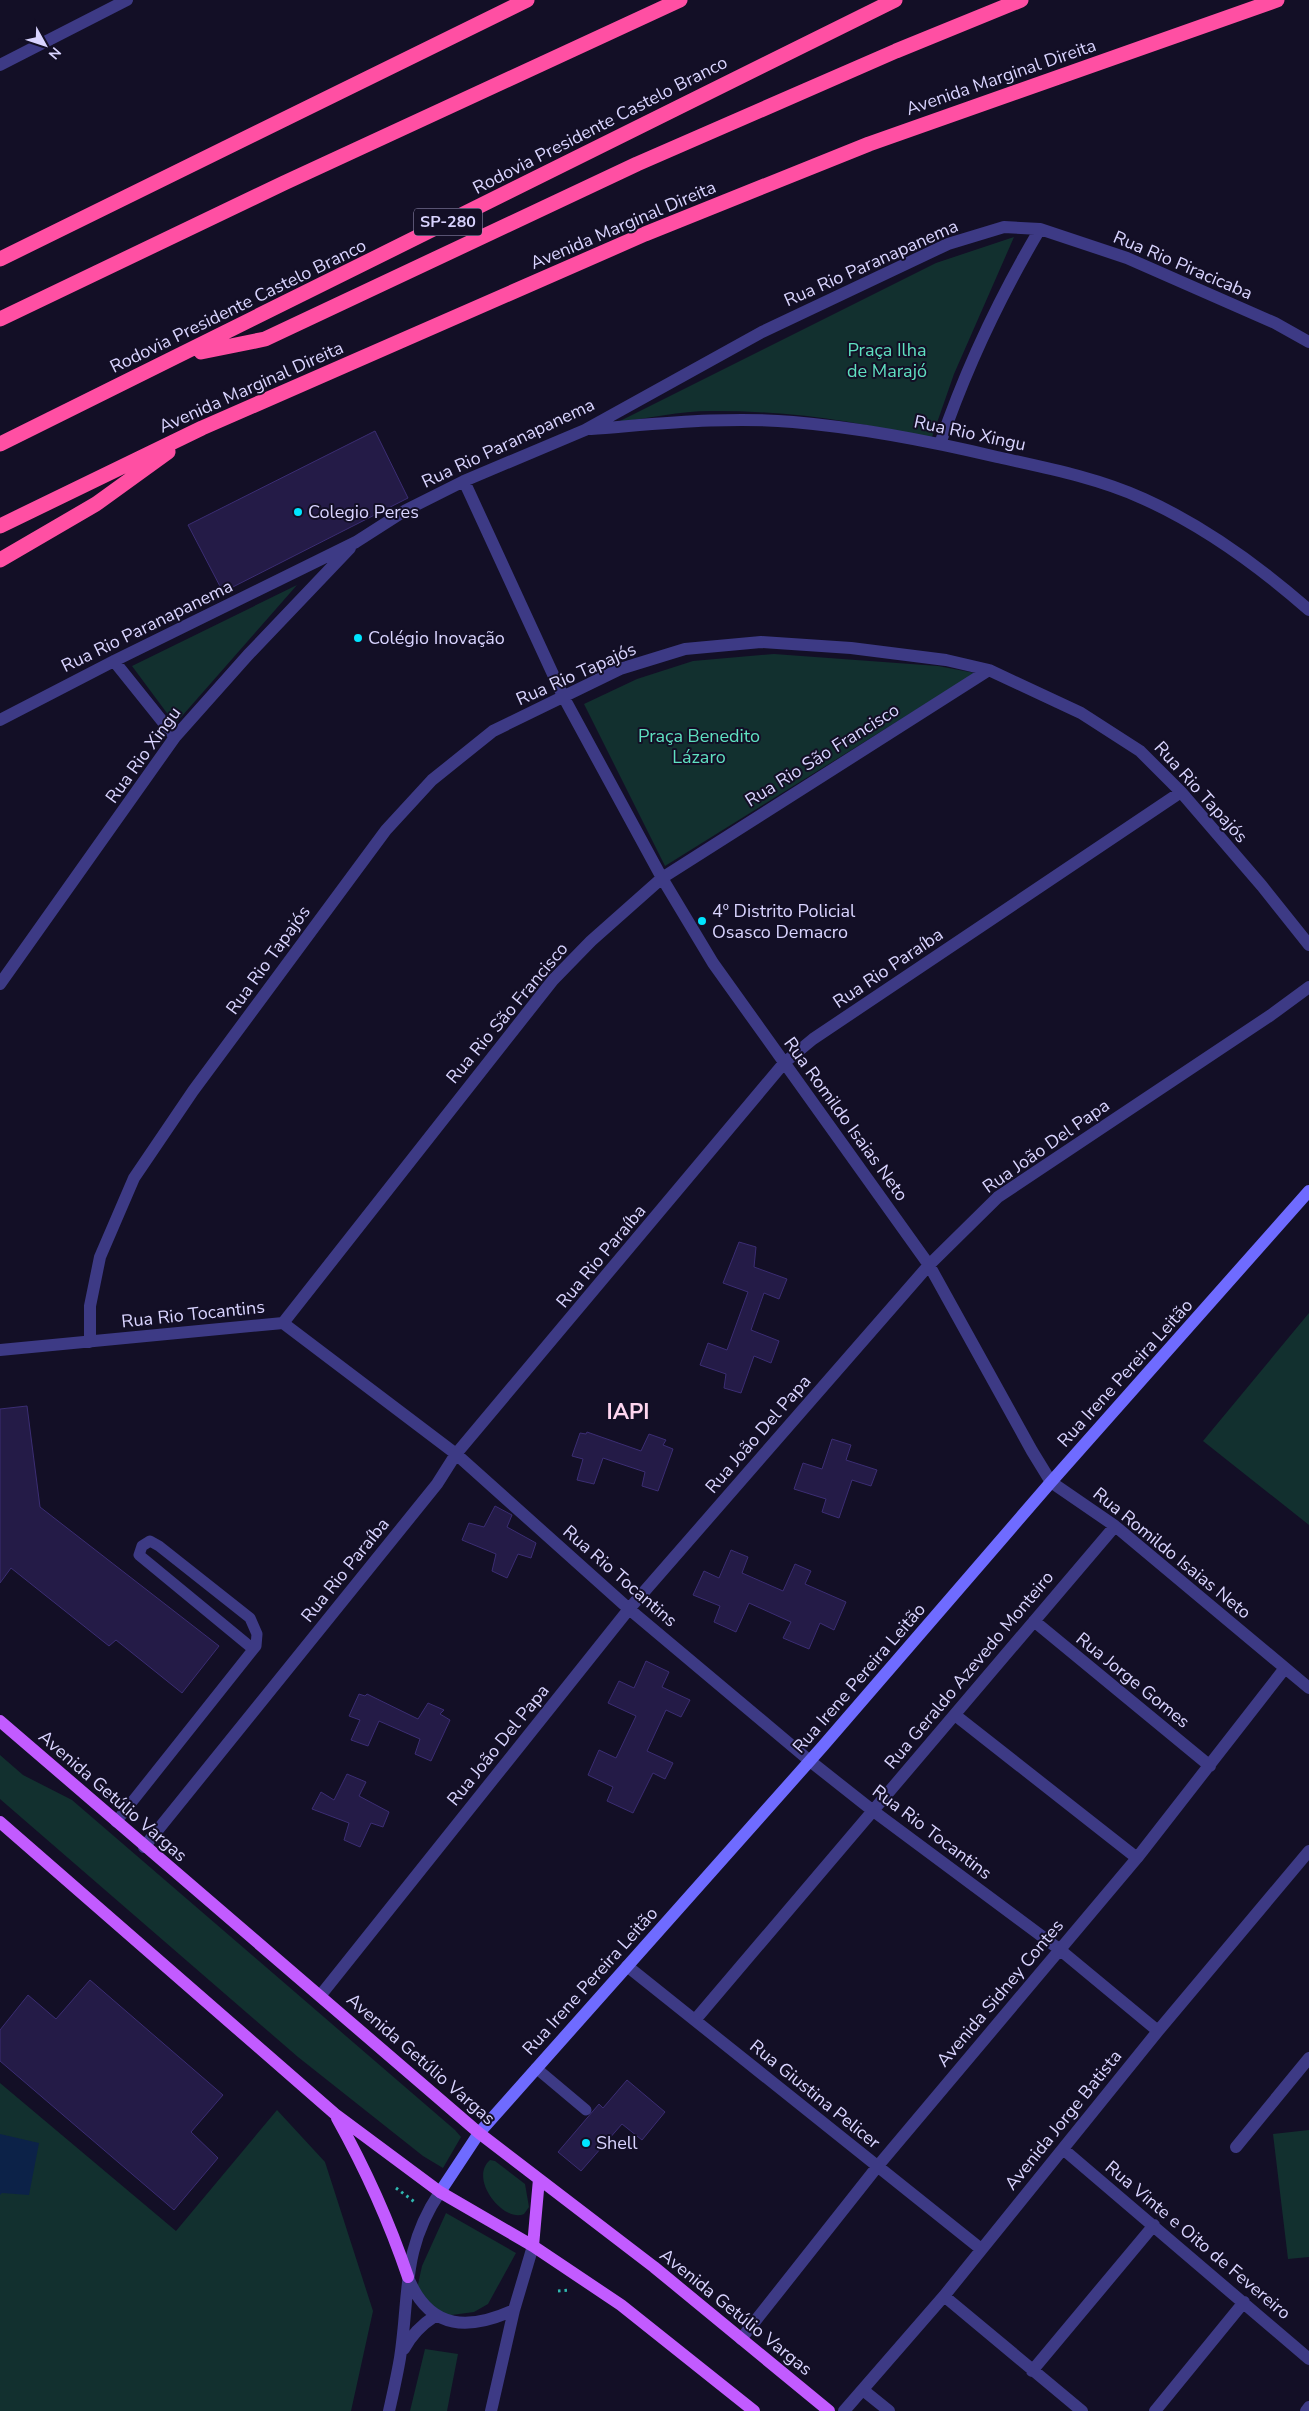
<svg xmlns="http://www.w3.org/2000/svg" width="1309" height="2411" font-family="'Nunito Sans',sans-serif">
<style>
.green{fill:#12302f}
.water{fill:#0c2248}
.building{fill:#241b47;stroke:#3b2d73}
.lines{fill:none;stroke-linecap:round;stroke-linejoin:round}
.path{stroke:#2fb8b0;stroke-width:3;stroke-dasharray:2.5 4;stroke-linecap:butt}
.lane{stroke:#3d3a85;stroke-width:11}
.street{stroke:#3d3a85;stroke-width:12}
.secondary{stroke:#6f6bff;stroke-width:12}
.primary{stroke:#c25bff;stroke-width:12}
.highway{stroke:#ff4fa3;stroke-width:15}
.poi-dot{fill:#00e5ff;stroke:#130f26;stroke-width:2}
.labels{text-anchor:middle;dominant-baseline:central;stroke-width:4;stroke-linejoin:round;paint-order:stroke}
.shield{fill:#130f26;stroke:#9e99be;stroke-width:1}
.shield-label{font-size:16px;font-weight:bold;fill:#d9d4ff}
.street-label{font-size:18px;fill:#d9d4ff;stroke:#130f26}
.park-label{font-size:18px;fill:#5fe0c0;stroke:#130f26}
.poi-label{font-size:18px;fill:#d9d4ff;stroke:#130f26;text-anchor:start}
.district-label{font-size:22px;font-weight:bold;fill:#ffd6f0;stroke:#130f26}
</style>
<rect width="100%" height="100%" fill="#130f26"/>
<!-- green -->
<path class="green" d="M1014 237 954 374 931 440C862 421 788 411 716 411 684 410 650 418 618 422L936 263Z
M297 585 175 724 132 666Z
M774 654 938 666 975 673 665 866 584 704 637 679 693 661Z
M1309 1313V1525L1203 1441Z
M0 1755 23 1775 72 1800 455 2130 461 2137 443 2168 423 2156 298 2057 0 1799Z
M0 2083 176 2231 277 2110 325 2162 373 2311 351 2411H0Z
M1309 2130V2257L1288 2259 1273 2134Z
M490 2160 495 2161 525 2184 529 2207 524 2214C504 2223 468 2179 490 2160Z
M446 2213 516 2253 488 2304 474 2312 444 2316 431 2309 417 2289 422 2266Z
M425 2349 458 2354 447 2411H410Z"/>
<!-- water -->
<path class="water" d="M0 2134 39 2143 29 2195 2 2193 0 2195Z"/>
<!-- building -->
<path class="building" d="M375 431 408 498 223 592 188 525Z
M739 1242 756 1247 754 1267 787 1279 779 1299 764 1293 751 1330 779 1341 771 1363 754 1356 741 1393 724 1388 726 1374 700 1365 708 1343 727 1350 748 1292 723 1283Z
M27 1406 40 1507 219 1646 182 1693 116 1640 109 1646 11 1568 0 1583V1409Z
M587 1432 641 1451 649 1434 666 1440 663 1445 673 1449 658 1491 642 1486 645 1472 603 1458 594 1484 577 1480 583 1459 572 1456 580 1433 586 1434Z
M832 1439 851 1445 846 1460 877 1470 871 1486 852 1480 839 1518 822 1512 826 1499 794 1489 803 1463 822 1469Z
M495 1506 512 1515 507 1527 536 1543 531 1558 518 1554 507 1578 492 1571 496 1554 462 1540 469 1523 484 1527Z
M731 1550 748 1557 742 1573 783 1591 795 1564 811 1571 805 1584 846 1602 834 1630 820 1623 809 1649 783 1638 791 1622 749 1603 736 1632 714 1622 720 1606 693 1595 704 1571 719 1578Z
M646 1661 669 1672 662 1687 690 1700 681 1717 666 1710 647 1751 673 1763 665 1779 653 1773 633 1813 607 1801 613 1787 588 1775 599 1750 616 1758 636 1716 608 1703 619 1681 634 1688Z
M359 1694 365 1696 367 1694 418 1719 428 1703 444 1710 440 1714 450 1720 431 1761 415 1754 420 1739 379 1721 368 1746 351 1740 360 1720 349 1716Z
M347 1774 366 1782 359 1796 389 1812 383 1827 371 1823 360 1847 344 1840 349 1823 312 1809 321 1792 334 1800Z
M90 1980 223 2095 191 2132 218 2158 174 2210 0 2061V2030L28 1995 56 2019Z
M627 2080 665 2112 642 2140 622 2124 581 2171 558 2152 599 2104 603 2108Z"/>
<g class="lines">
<!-- path -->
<path class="path" d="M396 2188 416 2203
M558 2291 570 2290"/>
<!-- lane -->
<path class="lane" d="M116 1822 256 1646 257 1634 250 1618 159 1546 150 1541 142 1546 139 1555 253 1649
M536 2068 586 2110"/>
<!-- street -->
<path class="street" d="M0 65 127 0
M591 429C658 424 726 416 793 422 862 428 930 441 997 457 1047 468 1098 478 1144 499 1204 526 1260 567 1309 610
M940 444C966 368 999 298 1040 229
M464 481 563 696 662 878 713 963 929 1265 1032 1451 1051 1482 1115 1526 1309 1688
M114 661 175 737
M0 720 114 661 356 542 406 510 464 481 585 430 762 332 948 244 1004 227 1040 229 1127 258 1275 323 1309 342
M0 984 175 737 248 655 350 548
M283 1323 553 980 591 941 662 878 989 670
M90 1342V1306L100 1257 134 1178 193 1091 386 830 432 780 493 731 620 669 685 649 761 642 851 648 946 660 989 670 1081 713 1140 751 1181 792 1262 886 1309 945
M0 1350 283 1323 456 1454 629 1609 810 1761 872 1810 1059 1949 1158 2031
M1034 1621 1210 1766
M955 1715 1137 1858
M144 1847 437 1484 456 1454 784 1063 813 1039 1181 792
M627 1966 981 2249
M320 1996 629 1609 929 1265 998 1197 1271 1015 1309 987
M695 2020 1115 1526
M1236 2147 1309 2058
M1063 2149 1309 2359
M409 2280C431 2331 470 2330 514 2310
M944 2296 1082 2411
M741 2339 877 2167 1137 1858 1285 1668
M404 2349C412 2334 421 2325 435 2316
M1032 2371 1154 2225
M863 2390 889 2411
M389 2411C393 2393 397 2376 400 2358 410 2294 401 2250 440 2192
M491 2411 514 2310 533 2246
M844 2411 944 2296 1158 2031 1309 1851
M1155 2411 1244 2302
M1306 2411 1309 2407"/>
<!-- secondary -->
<path class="secondary" d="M440 2192 479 2133 823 1746 1051 1482 1309 1191"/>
<!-- primary -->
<path class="primary" d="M0 1721 479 2133 654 2267 829 2411
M0 1822 335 2114 440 2192 533 2246 621 2305 754 2411
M337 2118C366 2170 389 2221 408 2277
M533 2246 539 2179"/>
<!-- highway -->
<path class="highway" d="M0 259 527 0
M0 319 284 183 680 0
M201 352 265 339 637 164 896 51 1021 0
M0 444 895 0
M0 526 202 428 645 234 869 144 1277 0
M0 560 96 504 168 452"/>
</g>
<!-- markers -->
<g class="poi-dot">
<circle cx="298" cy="512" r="5"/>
<circle cx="358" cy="638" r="5"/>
<circle cx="702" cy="921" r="5"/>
<circle cx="586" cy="2143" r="5"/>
</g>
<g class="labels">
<!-- shield labels -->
<rect class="shield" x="414" y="208.5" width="68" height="27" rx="4"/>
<g class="shield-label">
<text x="448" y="222">SP-280</text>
</g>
<!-- street labels -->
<g class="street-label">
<text transform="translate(1001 77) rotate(-19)">Avenida Marginal Direita</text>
<text transform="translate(600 125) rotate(-27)">Rodovia Presidente Castelo Branco</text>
<text transform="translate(623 225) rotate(-23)">Avenida Marginal Direita</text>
<text transform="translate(871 263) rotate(-24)">Rua Rio Paranapanema</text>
<text transform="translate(1183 265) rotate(23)">Rua Rio Piracicaba</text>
<text transform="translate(238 306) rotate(-26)">Rodovia Presidente Castelo Branco</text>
<text transform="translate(251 387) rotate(-24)">Avenida Marginal Direita</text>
<text transform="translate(970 433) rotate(12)">Rua Rio Xingu</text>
<text transform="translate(508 443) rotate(-25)">Rua Rio Paranapanema</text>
<text transform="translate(147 626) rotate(-26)">Rua Rio Paranapanema</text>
<text transform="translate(576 674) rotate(-24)">Rua Rio Tapajós</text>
<text transform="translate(143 755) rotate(-54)">Rua Rio Xingu</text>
<text transform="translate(822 755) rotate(-32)">Rua Rio São Francisco</text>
<text transform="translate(1201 792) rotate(48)">Rua Rio Tapajós</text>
<text transform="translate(268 960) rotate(-54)">Rua Rio Tapajós</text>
<text transform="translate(888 968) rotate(-34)">Rua Rio Paraíba</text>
<text transform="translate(507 1013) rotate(-50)">Rua Rio São Francisco</text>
<text transform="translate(846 1119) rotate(54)">Rua Romildo Isaias Neto</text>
<text transform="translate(1046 1146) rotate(-35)">Rua João Del Papa</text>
<text transform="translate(601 1256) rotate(-50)">Rua Rio Paraíba</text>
<text transform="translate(193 1314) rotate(-6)">Rua Rio Tocantins</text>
<text transform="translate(1125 1373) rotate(-48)">Rua Irene Pereira Leitão</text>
<text transform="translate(758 1434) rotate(-49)">Rua João Del Papa</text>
<text transform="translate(1172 1553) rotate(39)">Rua Romildo Isaias Neto</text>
<text transform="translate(345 1570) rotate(-51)">Rua Rio Paraíba</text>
<text transform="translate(620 1576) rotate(41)">Rua Rio Tocantins</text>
<text transform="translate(969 1670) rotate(-50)">Rua Geraldo Azevedo Monteiro</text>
<text transform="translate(859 1678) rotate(-49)">Rua Irene Pereira Leitão</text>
<text transform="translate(1133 1680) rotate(39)">Rua Jorge Gomes</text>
<text transform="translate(498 1745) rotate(-51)">Rua João Del Papa</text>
<text transform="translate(113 1796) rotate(41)">Avenida Getúlio Vargas</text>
<text transform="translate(932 1832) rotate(37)">Rua Rio Tocantins</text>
<text transform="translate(590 1981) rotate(-48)">Rua Irene Pereira Leitão</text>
<text transform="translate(1000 1993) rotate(-50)">Avenida Sidney Contes</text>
<text transform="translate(421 2059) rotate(41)">Avenida Getúlio Vargas</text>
<text transform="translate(815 2094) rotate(39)">Rua Giustina Pelicer</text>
<text transform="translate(1063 2120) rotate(-51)">Avenida Jorge Batista</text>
<text transform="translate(1198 2240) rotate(40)">Rua Vinte e Oito de Fevereiro</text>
<text transform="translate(736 2312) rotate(39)">Avenida Getúlio Vargas</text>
</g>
<!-- park labels -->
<g class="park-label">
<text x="887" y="350">Praça Ilha<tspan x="887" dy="21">de Marajó</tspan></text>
<text x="699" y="736">Praça Benedito<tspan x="699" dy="21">Lázaro</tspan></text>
</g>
<!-- poi labels -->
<g class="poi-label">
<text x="308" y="512">Colegio Peres</text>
<text x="368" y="638">Colégio Inovação</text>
<text x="712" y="911">4º Distrito Policial<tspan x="712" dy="21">Osasco Demacro</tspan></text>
<text x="596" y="2143">Shell</text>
</g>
<!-- district labels -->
<g class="district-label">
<text x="628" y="1412">IAPI</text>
</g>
</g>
<!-- north arrow -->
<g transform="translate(45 45) rotate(130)" stroke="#130f26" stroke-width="4" paint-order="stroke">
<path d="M0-4L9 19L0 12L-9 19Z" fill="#d9d4ff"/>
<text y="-8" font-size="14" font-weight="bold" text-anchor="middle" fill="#d9d4ff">N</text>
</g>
</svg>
